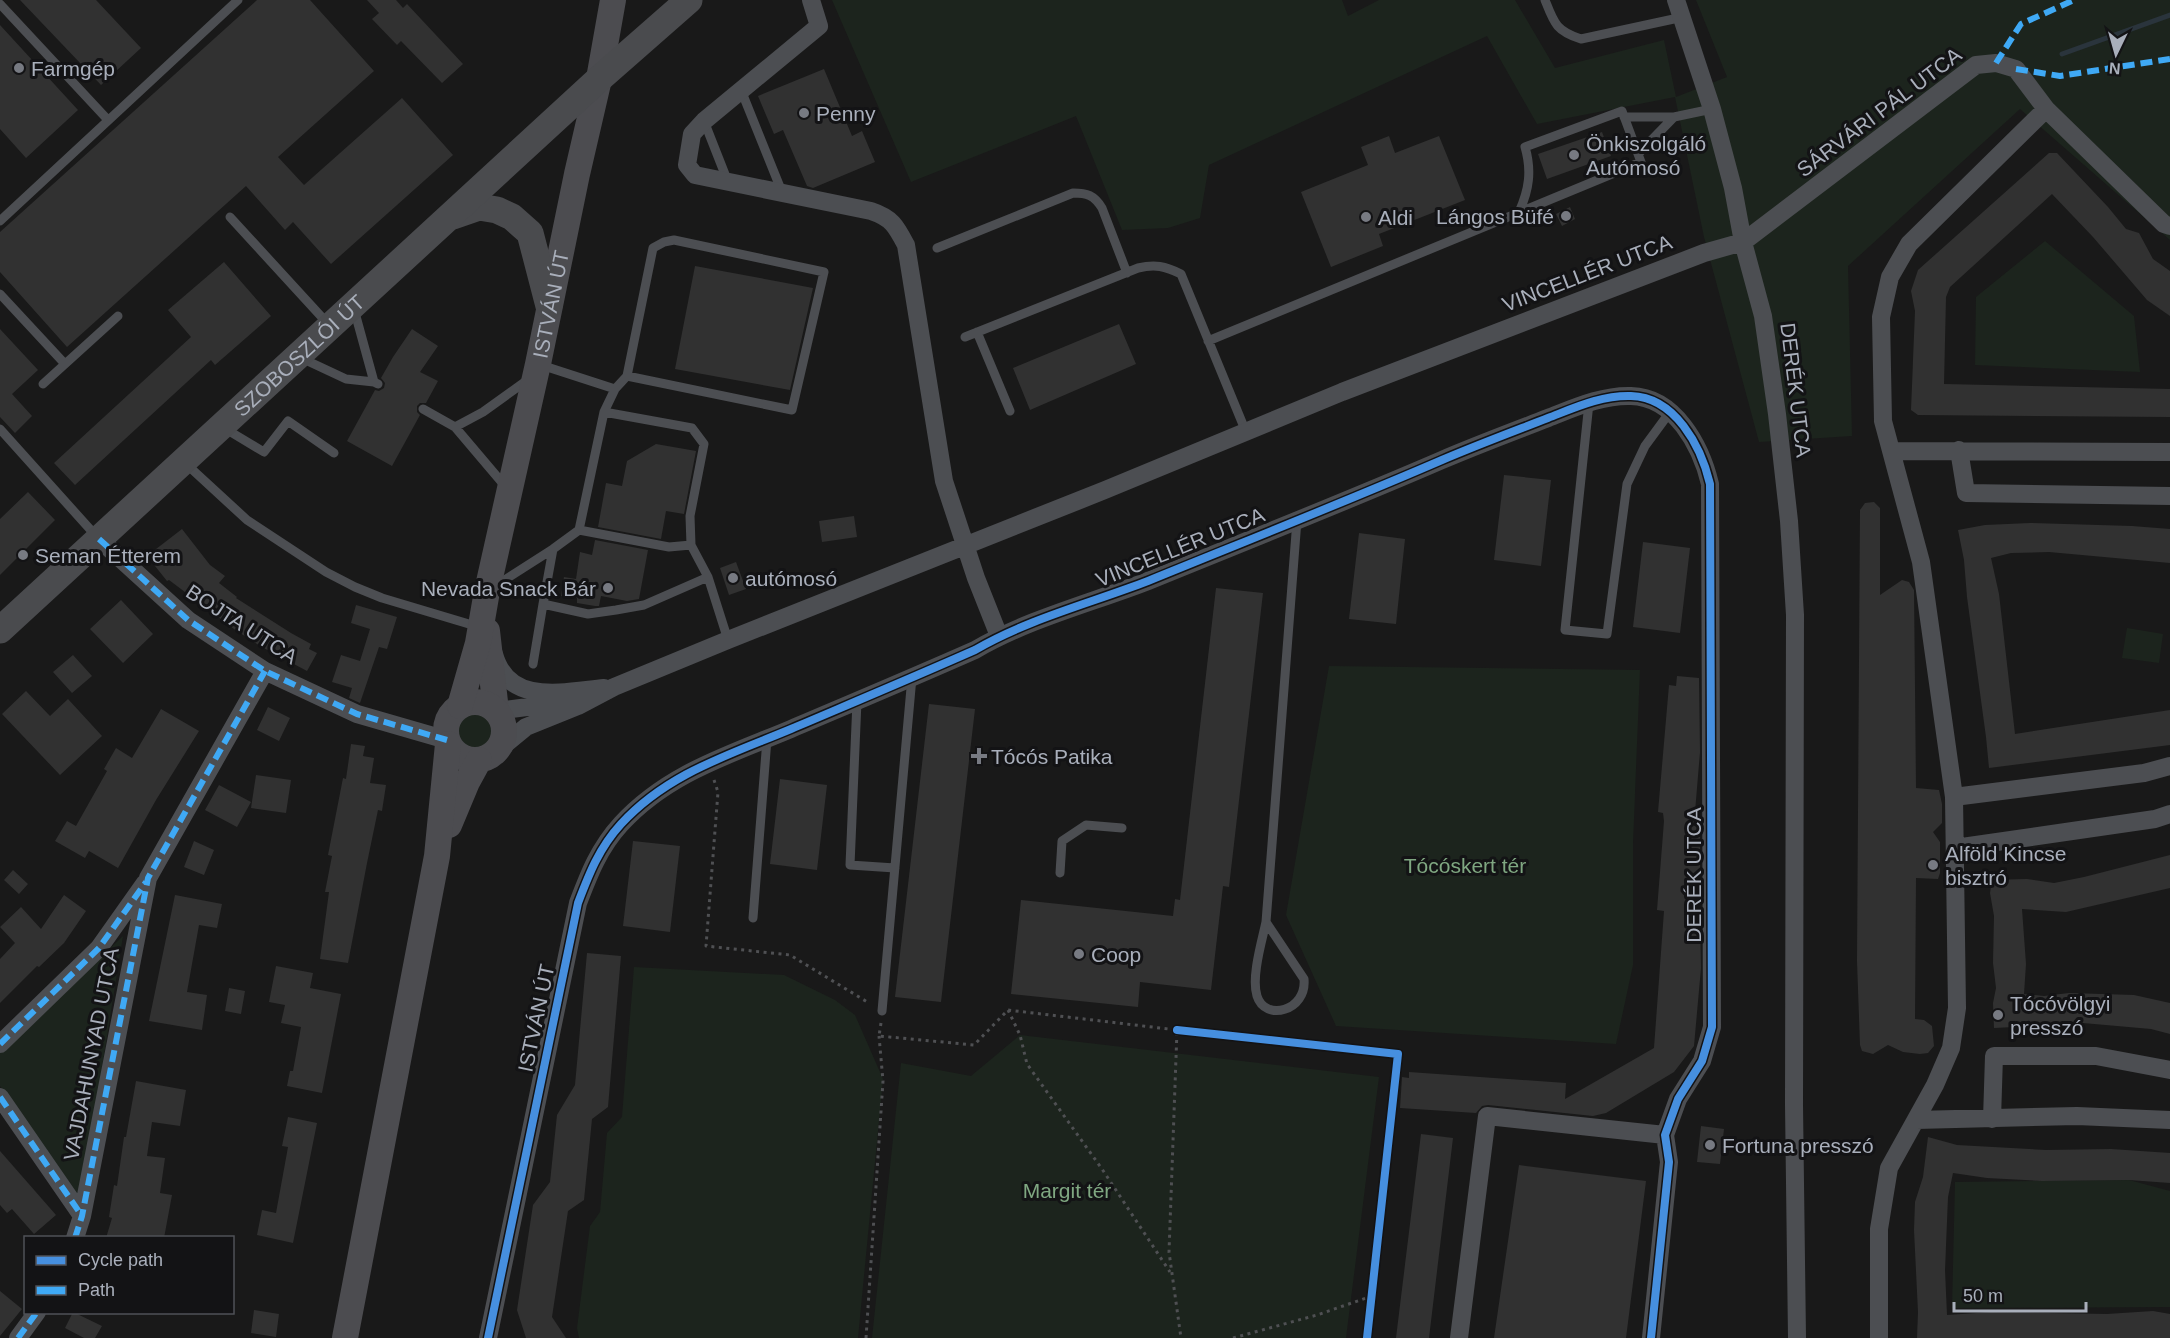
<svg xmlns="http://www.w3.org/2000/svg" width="2170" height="1338" font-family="Helvetica,sans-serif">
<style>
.green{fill:#1c241d}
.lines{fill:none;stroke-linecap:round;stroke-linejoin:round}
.stream{stroke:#2a343c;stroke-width:5}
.building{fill:#313131}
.path{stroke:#4f5053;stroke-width:3;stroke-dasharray:3 4.5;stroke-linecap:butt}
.lane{stroke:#4c4e52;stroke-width:9}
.street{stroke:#4c4e52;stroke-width:18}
.secondary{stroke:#4c4c50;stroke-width:26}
.primary{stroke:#4a4b4e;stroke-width:27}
.quiet{stroke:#3fa9f5;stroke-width:6;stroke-dasharray:12 6;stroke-linecap:butt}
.cycleway-casing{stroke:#131315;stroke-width:11}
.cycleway{stroke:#468fdf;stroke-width:8}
.poi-dot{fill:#777a82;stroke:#131315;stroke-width:2}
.labels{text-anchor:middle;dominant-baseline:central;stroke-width:6;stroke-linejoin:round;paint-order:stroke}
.poi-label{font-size:21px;fill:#a9afbb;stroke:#131315;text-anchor:start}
.street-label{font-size:21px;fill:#a9afbb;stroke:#131315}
.park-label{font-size:21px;fill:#7fa781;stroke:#131315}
</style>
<rect width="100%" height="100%" fill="#191919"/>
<!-- green -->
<path class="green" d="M832 0H1342L1348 16 1379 0H1515L1555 68 1664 40 1676 97 1727 77 1696 0H2170V240L2020 109 1848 266 1852 436 1759 442 1704 237 1675 97 1537 124 1487 36 1209 165 1200 218 1168 228 1122 230 1076 116 911 182Z
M2045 241 2134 316 2140 372 1975 365 1976 297Z
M2127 628 2163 634 2159 663 2122 658Z
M1329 666 1640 670 1633 843V965L1616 1044 1336 1026 1286 915Z
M454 730a21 21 0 1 1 42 0a21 21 0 1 1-42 0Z
M123 936 80 1206 0 1086V1052Z
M634 967 784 975 835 1000 855 1015 883 1079 858 1338H579L577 1328 590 1226 600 1212 607 1133 622 1117Z
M1020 1035 1379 1077 1346 1338H872L901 1063 971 1076Z
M2129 1180 2170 1191V1307L1952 1308 1955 1182Z"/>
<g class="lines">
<!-- stream -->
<path class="stream" d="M2062 54 2170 15"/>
</g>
<!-- building -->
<path class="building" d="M20 0H96L141 48 101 85Z
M257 0H310L374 71 278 157 304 185 402 98 453 155 331 264 293 222 285 230 246 186 67 347 0 272V232Z
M367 0H396L403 8 407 4 463 64 442 83 401 41 397 45 372 19 379 13Z
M0 25 78 110 26 158 0 129Z
M824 69 852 136 862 131 875 162 813 188 807 186 783 130 774 134 758 96Z
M1602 132 1611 156 1547 179 1538 154Z
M1389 136 1395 153 1439 136 1465 200 1379 234 1383 246 1331 267 1301 192 1368 165 1361 147Z
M2049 153H2057L2108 207 2126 229 2139 233 2153 259 2170 271V316L2147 300 2093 237 2052 194 1950 287 1946 297 1944 384 2170 389V417L1918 415 1911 410 1915 311 1911 291 1918 270Z
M1570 207 1575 219 1562 226 1556 214Z
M224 262 271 316 215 365 211 360 75 485 54 463 191 337 168 310Z
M695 266 813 288 790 390 675 369Z
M1119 324 1136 364 1030 410 1013 368Z
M0 329 38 370 12 394 32 416 15 433 0 417Z
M412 329 438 346 420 372 438 381 426 403H420L417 406V412L420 415 392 466 347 441 375 390 379 391 384 388 385 383 381 378 393 357Z
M656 444 696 451 684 514 666 511 661 539 598 527 606 483 622 486 627 461Z
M1504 475 1551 480 1541 566 1494 560Z
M28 492 55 520 0 575V519Z
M1874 502 1880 508V595L1902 580 1909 582 1914 590 1916 788 1939 790 1942 804V823L1933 832 1940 842V873L1938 879 1916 878 1915 1019 1924 1020 1932 1026 1934 1046 1928 1053 1920 1054 1903 1052 1888 1045 1873 1054 1862 1051 1860 1045 1857 961 1860 510 1865 503Z
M854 516 857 537 822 542 819 521Z
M2030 523 2132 526 2170 529V563L2049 552 2011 553 1991 558 1999 594 2015 734 2170 710V745L1989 768 1986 737 1967 597 1964 560 1958 530 1985 525Z
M182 529 210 565 225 576 219 583 237 597 236 598 291 633 311 644 309 649 317 653 307 671 260 646 234 629 169 580 167 581 147 556Z
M1359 533 1405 539 1396 624 1349 619Z
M595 540 648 550 639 599 627 601 601 596 599 606H595L577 603V598L561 596 564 577 576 579 580 552 592 555Z
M1643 542 1690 548 1680 633 1633 627Z
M736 562 746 589 729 595 720 568Z
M1216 588 1263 593 1229 887 1223 886 1211 990 1140 982 1138 1007 1011 994 1021 900 1173 916 1175 899 1180 900Z
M121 600 153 634 123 663 90 629Z
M356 605 397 617 387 649 379 647 360 703 349 698 352 688 332 682 341 655 360 661 370 629 351 623Z
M73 655 92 676 72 693 53 672Z
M1677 676 1699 678 1700 752 1694 824 1700 825V869L1696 920H1700L1701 968 1694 1046 1674 1072 1606 1113 1593 1116 1488 1105 1482 1106 1476 1113 1400 1108 1402 1077 1409 1078V1072L1566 1083 1565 1099 1654 1048 1664 911 1657 910 1664 821 1663 813 1658 812 1669 685 1676 686Z
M26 691 50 716 68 699 102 736 60 775 2 714Z
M929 704 975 709 941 1002 895 997Z
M268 707 290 718 279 741 257 730Z
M161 709 199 731 156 800 118 868 89 851 85 858 55 841 67 821 76 826 107 771 104 769 116 748 132 758Z
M351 744 365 746 363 756 374 758 370 783 386 785 382 811 378 810 367 863 348 963 320 959 329 892H325L332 856 328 855 343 778 346 779Z
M256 775 291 780 286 813 251 808Z
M780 779 827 785 817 870 770 864Z
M219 785 251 802 237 827 205 810Z
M194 841 214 850 204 875 184 867Z
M633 841 680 846 670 932 623 926Z
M2170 855V888L2066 912 2022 909 2026 964 2024 994 2044 996 2069 993 2134 995 2170 1003V1034L2151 1029 2083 1023 2059 1025 2030 1023 2014 1027 1994 1028 1993 1003 1996 988 1993 963 1994 916 1990 893 1992 880 2027 879 2054 883 2084 877Z
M13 870 28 884 19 894 4 880Z
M64 895 86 911 64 943 39 967 37 966 0 1003V959L15 943 0 927 21 907 41 929Z
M175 895 222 904 217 928 199 925 187 992 207 995 202 1030 149 1021Z
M587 953 621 956 608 1107 592 1119 584 1200 568 1211 552 1317 566 1338H526L517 1310 533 1205 550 1182 557 1115 575 1085Z
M276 966 313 973 310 988 341 994 322 1093 287 1086 290 1071H293L301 1027 281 1023 285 1005 269 1002Z
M229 988 245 991 241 1014 225 1011Z
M136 1081 186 1090 180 1126 152 1122 147 1156 165 1158 160 1193 172 1195 164 1238H106L112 1218 109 1217 114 1185 117 1186 124 1137H126Z
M288 1117 317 1123 293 1243 257 1235 262 1210 276 1213 288 1147 282 1146Z
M1701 1126 1724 1129 1720 1164 1697 1162Z
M1421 1134 1453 1138 1429 1338H1396Z
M1928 1137 1957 1145 2046 1150 2111 1149 2170 1153V1183L2129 1180 2042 1181 1987 1178 1953 1173 1948 1197 1945 1270 1947 1315 1991 1312 2107 1314 2153 1311 2170 1314V1338H1917L1918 1312 1914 1230 1915 1202 1923 1177Z
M0 1151 56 1215 34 1234 12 1209 7 1213 0 1205Z
M1519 1165 1646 1181 1626 1338H1494Z
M0 1291 22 1309 0 1336Z
M254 1310 279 1314 276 1337 251 1333Z
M73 1312 102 1326 95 1338H84L65 1328Z"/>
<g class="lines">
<!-- path -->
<path class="path" d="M714 780 718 792 706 946 790 955 869 1003
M1008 1010 1020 1035 1027 1064 1102 1169 1170 1272
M881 1023 879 1036 974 1045 1008 1010 1177 1030 1169 1252 1181 1338
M866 1338 883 1081 879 1036
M1233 1338 1317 1315 1372 1296"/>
<!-- lane -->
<path class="lane" d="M1545 0C1554 23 1556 31 1581 39L1683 17
M0 4 108 120
M741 90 782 192
M1624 117H1674
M704 121 728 182
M1638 154 1674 117 1712 109
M230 217 329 325
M0 221 238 0
M937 248 1073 193C1087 193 1094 195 1102 208L1127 273
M0 294 65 364
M354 309 374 382
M977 332 1010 411
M965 337 1138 268C1155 264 1165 266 1181 274L1246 432
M1208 341 1641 162 1622 111 1525 147C1532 171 1529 190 1519 212
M299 357 346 379 374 382 378 384
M541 365 615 389 627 376 792 410 824 272 674 240 664 242 653 248 627 376
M43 384 118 316
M615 389 604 412 692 428 704 444 690 516 691 545 708 577 728 640
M1589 403 1565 630 1607 634 1627 484 1645 446 1670 412
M423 409 455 427 505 486
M455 427 483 412 529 379
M224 428 264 452 288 421 334 453
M0 429 97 537
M184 462 247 520 326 572 355 587 382 598 479 627
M579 530 669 547 691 545
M553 549 543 604 588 614 616 610 644 605 708 577
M492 588 553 549 579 530 604 412
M533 664 543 604
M857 701 850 865 895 868
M1060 873 1062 841 1086 825 1122 828
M753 918 767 739
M1266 922 1297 520
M1266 922 1304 979C1307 1011 1265 1022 1257 996 1251 977 1262 941 1266 922Z
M882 1011 912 677"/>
<!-- street -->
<path class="street" d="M811 0 819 26 704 121 692 134 687 165 695 175 871 211C892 218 896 226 906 245L944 481 976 578 999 636
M1676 0 1712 109 1733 188 1743 242 1763 316 1777 414 1789 521 1795 615 1794 1105 1797 1338
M1959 450 1966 493 2170 496
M1892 451 2170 452
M99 539 188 620 265 671 357 714 447 740
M494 654C508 706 563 692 604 688
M496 711 543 705 560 701
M497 751 526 727 578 706 614 687 728 640 1105 490 1342 392 1704 253 1743 242 1976 65 1996 63 2016 69 2046 109 2164 224 2170 226
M1954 797 2144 773 2170 766
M1955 848 2155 819 2170 814
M0 1044 99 948 145 883
M0 1097 82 1216
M1992 1119 1994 1056H2096L2170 1070
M1916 1120 2077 1116 2170 1120
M75 1238 82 1216 148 878 265 671
M18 1338 37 1312
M488 1338 578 903C589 874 599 848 621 824 668 773 729 755 791 729 852 703 914 677 975 650 1028 619 1091 603 1148 581 1246 541 1345 502 1442 460 1477 445 1512 432 1548 418 1574 408 1602 395 1631 396 1675 397 1701 446 1710 484L1712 1027 1702 1061 1678 1099 1665 1135 1669 1162 1651 1338
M1459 1338 1487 1116 1665 1135
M1879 1338V1229L1889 1168 1935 1085 1951 1048 1957 1008 1954 797 1921 562 1883 421 1881 317 1890 277 1909 244 2046 109"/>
<!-- secondary -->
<g class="secondary">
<path d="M487 631 496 711"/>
<circle cx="475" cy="731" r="29"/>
<path id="s1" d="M460 706 478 643 487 591 538 364 577 174 599 79 613 0"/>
<path d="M449 825 467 782 479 760"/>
<path d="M345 1338 437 856 448 744"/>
</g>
<!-- primary -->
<g class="primary">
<path d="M453 216 479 207 497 210 512 217 530 233 549 306"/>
<path id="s2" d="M0 630 599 79 689 0"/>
</g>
<!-- quiet -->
<path class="quiet" d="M1996 63 2021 24 2074 0
M2016 69 2060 76 2170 59
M99 539 188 620 265 671 357 714 447 740
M0 1044 99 948 146 882
M0 1097 82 1216
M75 1238 82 1216 148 878 265 671
M18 1338 37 1312"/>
<!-- cycleway casing -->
<g class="cycleway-casing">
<path id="cycleway" d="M1177 1030 1398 1054 1367 1338
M488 1338 578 903C589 874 599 848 621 824 668 773 729 755 791 729 852 703 914 677 975 650 1028 619 1091 603 1148 581 1246 541 1345 502 1442 460 1477 445 1512 432 1548 418 1574 408 1602 395 1631 396 1675 397 1701 446 1710 484L1712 1027 1702 1061 1678 1099 1665 1135 1669 1162 1651 1338"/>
</g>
<!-- cycleway -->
<use href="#cycleway" class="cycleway"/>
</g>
<!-- markers -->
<g class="poi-dot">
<circle cx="19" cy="68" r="6"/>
<circle cx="804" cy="113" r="6"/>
<circle cx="1574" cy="155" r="6"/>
<circle cx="1566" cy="216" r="6"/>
<circle cx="1366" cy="217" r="6"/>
<circle cx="23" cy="555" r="6"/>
<circle cx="733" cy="578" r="6"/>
<circle cx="608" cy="588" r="6"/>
<path d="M976 747h6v6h6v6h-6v6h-6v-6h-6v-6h6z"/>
<circle cx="1933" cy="865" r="6"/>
<circle cx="1079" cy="954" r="6"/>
<circle cx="1998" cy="1015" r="6"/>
<circle cx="1710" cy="1145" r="6"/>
</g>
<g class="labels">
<!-- poi labels -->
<g class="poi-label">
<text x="31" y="68">Farmgép</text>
<text x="816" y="113">Penny</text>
<text x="1586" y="143">Önkiszolgáló<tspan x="1586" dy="24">Autómosó</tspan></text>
<text x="1554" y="216" text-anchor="end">Lángos Büfé</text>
<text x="1378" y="217">Aldi</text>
<text x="35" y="555">Seman Étterem</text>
<text x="745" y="578">autómosó</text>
<text x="596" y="588" text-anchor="end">Nevada Snack Bár</text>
<text x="991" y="756">Tócós Patika</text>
<text x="1945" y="853">Alföld Kincse<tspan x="1945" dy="24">bisztró</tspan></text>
<text x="1091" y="954">Coop</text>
<text x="2010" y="1003">Tócóvölgyi<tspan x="2010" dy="24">presszó</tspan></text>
<text x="1722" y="1145">Fortuna presszó</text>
</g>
<!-- street labels -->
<g class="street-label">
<text transform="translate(1879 112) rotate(-37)">SÁRVÁRI PÁL UTCA</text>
<text transform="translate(1587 273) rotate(-21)">VINCELLÉR UTCA</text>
<text stroke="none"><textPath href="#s1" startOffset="412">ISTVÁN ÚT</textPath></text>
<text stroke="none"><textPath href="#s2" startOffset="406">SZOBOSZLÓI ÚT</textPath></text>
<text transform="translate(1796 390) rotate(83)">DERÉK UTCA</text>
<text transform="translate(1180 547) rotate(-22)">VINCELLÉR UTCA</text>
<text transform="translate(242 624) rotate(33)">BOJTA UTCA</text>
<text transform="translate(1693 875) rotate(-90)">DERÉK UTCA</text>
<text transform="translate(536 1018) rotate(-78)">ISTVÁN ÚT</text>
<text transform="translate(91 1054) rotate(-79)">VAJDAHUNYAD UTCA</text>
</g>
<!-- park labels -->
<g class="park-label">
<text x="1465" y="865">Tócóskert tér</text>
<text x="1067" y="1190">Margit tér</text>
</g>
</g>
<!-- legend -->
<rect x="24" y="1236" width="210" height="78" fill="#131315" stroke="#4f5157" stroke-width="1.5"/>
<rect x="36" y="1256" width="30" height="9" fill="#468fdf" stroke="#4f5157" stroke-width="1.5"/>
<text x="78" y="1266" font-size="18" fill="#a9afbb">Cycle path</text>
<rect x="36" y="1286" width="30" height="9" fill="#3fa9f5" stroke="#4f5157" stroke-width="1.5"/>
<text x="78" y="1296" font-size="18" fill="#a9afbb">Path</text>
<!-- north arrow -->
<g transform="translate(2116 54) rotate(185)" stroke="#131315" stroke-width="4.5" paint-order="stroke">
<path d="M0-4.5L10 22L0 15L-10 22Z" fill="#a9afbb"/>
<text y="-9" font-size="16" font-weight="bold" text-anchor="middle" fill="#a9afbb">N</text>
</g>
<!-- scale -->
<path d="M1954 1302v9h132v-9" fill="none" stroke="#a9afbb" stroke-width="3"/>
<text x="1963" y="1302" font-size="18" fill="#a9afbb" stroke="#131315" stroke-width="4.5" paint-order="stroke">50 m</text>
</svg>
